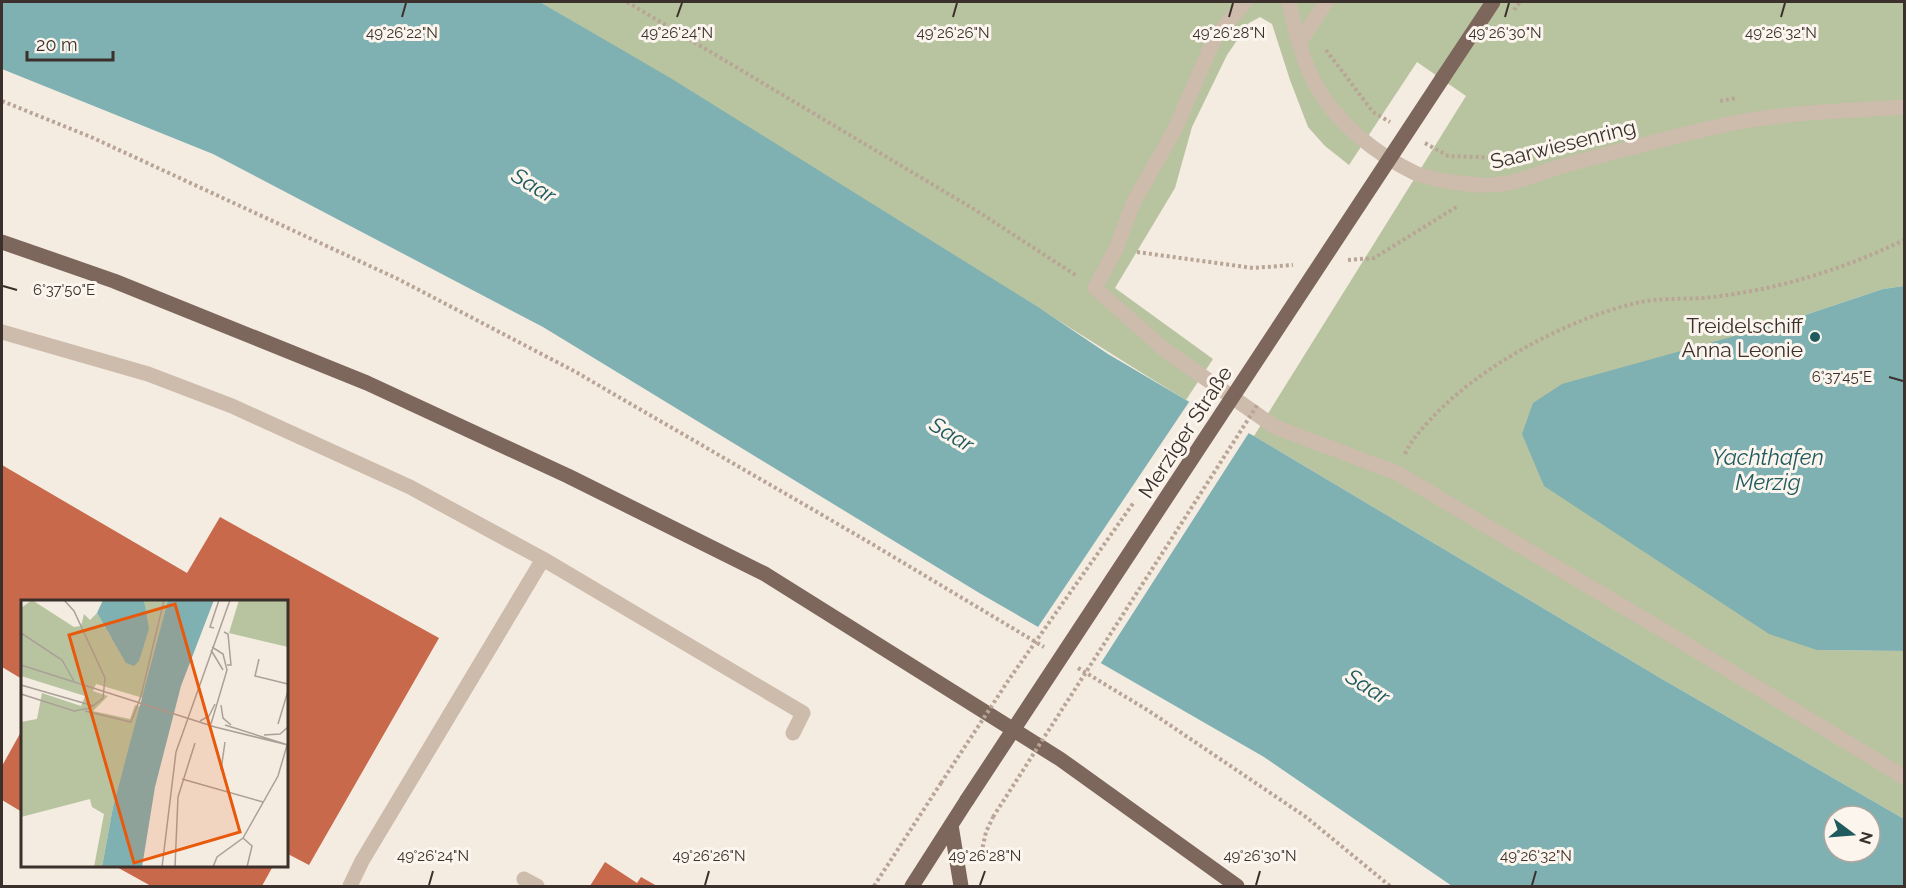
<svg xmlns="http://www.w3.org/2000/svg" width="1906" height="888" font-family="Raleway,sans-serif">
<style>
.green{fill:#b8c4a0}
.water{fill:#7fb0b2;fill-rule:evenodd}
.pier{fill:#f4ebe1}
.building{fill:#c8694b}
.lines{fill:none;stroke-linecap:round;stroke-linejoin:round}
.path{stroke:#b9a596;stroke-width:4;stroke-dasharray:3 3;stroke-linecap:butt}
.minor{stroke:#cdbbac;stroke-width:15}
.major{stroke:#7d675c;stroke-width:15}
.path-bridge{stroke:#b9a596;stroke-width:4;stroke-dasharray:3 3;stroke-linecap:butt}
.major-bridge{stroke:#7d675c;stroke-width:15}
.ticks{fill:none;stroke:#3b302b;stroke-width:2}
.poi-dot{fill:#1f5a5e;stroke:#fbf5ee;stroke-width:2}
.labels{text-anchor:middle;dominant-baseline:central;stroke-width:6;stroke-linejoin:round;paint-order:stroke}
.street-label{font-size:21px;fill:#3b302b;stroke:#fbf5ee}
.poi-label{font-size:21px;fill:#3b302b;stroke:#fbf5ee;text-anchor:end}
.water-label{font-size:22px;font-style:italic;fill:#1f5a5e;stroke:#fbf5ee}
.inset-road{fill:none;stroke:#aaa098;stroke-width:1.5}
.view{fill:#e8590c;fill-opacity:0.15;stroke:#e8590c;stroke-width:3}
.inset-edge{fill:none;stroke:#3b302b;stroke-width:3}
.ticks-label{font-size:15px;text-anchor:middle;fill:#3b302b;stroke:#fbf5ee;stroke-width:6;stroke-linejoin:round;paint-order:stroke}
</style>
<rect width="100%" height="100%" fill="#f4ebe1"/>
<!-- green -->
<path class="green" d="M540 2H1904V286L1883 289 1778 324 1817 650 1904 651V819L1662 679 1254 436 1466 96 1417 62 1349 165 1325 146 1308 127 1290 80 1272 24 1260 17 1249 23 1227 55 1192 127 1175 188 1115 288 1213 359 1186 400C1128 365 1073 329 1016 294 858 195 700 96 540 2Z"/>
<!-- water -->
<path class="water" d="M2 2H540L672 79 1038 307 1108 354 1186 400 1254 436 1662 679 1904 819V886H1452L1264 757 981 594 543 327 213 154 2 69ZM1834 816H1870V852H1834Z
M1904 286V651L1817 650 1769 634 1544 486 1522 434 1533 403 1562 384 1778 324 1883 289Z"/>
<!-- pier -->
<path class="pier" d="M1191 399 1250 431 1099 666 1036 630Z"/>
<!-- building -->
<path class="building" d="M2 465 187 573 220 517 439 638 309 865 286 853V602H22V679L2 667Z
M22 730V812L2 800V766Z
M605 862 637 883 641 877 657 886H590Z
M115 866H273L262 886H151Z"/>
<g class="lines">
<!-- path -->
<path class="path" d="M627 2 977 211 1077 276
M1514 10 1520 2
M1326 50 1373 112 1390 122
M2 101 91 137 398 279 574 371 867 541 1044 647
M1720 101 1736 98
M1425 143 1448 156 1503 158 1528 152
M1137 252 1253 268 1293 265
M1348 260 1374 258 1458 206
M1405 454C1411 441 1419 432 1429 421 1478 367 1565 320 1636 303 1661 297 1688 300 1713 297 1780 289 1844 269 1904 240
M1078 668 1149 711 1306 817 1390 886
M980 859 986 832 993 817
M874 886 941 783"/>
<!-- minor -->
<path class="minor" d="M1245 2 1214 39 1175 129 1133 203 1116 249 1095 288 1165 350 1275 427 1397 473 1661 629 1904 777
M1289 2C1295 29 1303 64 1317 87 1339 125 1376 154 1415 173 1431 180 1473 186 1491 185 1517 184 1541 172 1566 165 1618 151 1671 137 1724 125 1783 112 1845 111 1904 107
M1299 43 1326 2
M2 332 148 374 232 406 410 487 543 559 803 713 793 733
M524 879 537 886
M350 886 362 861 543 559"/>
<!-- major -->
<path class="major" d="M1442 79 1493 2
M2 242 114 281 367 383 568 476 765 574 1060 759 1237 886
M951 825 961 886
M912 886 967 800"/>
<!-- path-bridge -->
<path class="path-bridge" d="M941 783 1010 678 1134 502
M993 817 1258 404"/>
<!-- major-bridge -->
<path class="major-bridge" d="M967 800 1442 79"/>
</g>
<!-- ticks -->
<path class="ticks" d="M402 17 406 3M677 17 682 3M953 17 957 3M1229 17 1233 3M1505 17 1509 3M1781 17 1785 3M3 286 17 290M1889 377 1903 381M429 885 433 871M705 885 709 871M980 885 985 871M1256 885 1260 871M1532 885 1536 871"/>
<!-- markers -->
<circle class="poi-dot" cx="1815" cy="337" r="6"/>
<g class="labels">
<!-- street labels -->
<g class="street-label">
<text transform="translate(1563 144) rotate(-14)">Saarwiesenring</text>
<text transform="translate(1185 432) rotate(-57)">Merziger Straße</text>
</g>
<!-- poi labels -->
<g class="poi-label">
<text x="1803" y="325">Treidelschiff<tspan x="1803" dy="24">Anna Leonie</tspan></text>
</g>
<!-- water labels -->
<g class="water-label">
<text transform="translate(534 185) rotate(31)">Saar</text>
<text transform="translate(952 434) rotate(31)">Saar</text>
<text x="1768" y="457">Yachthafen<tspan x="1768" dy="25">Merzig</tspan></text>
<text transform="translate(1368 686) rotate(32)">Saar</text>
</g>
</g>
<!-- overview -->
<g transform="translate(21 600)">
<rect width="267" height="267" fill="#f4ebe1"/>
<path d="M11 0 53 27 60 26 63 14 69 20 76 13 91 39 124 7 123 0H147L122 98 75 84 72 91 87 96 72 111 109 119 114 105 120 107 92 207 81 267H73L83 214 71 207 69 199 0 217V122L16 119 21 93 60 106 64 96 0 76V8ZM218 0H267V47L208 33Z" fill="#b8c4a0"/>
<path d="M82 0H123L128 29 118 61 113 66 105 63 76 13ZM147 0H193L160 86 134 187 121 267H81L92 207Z" fill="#7fb0b2"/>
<path class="inset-road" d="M193 28 189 27 198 0M203 32 207 34 210 65H206M0 33 41 60 53 81M190 50 202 70M238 59 234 76 267 84M0 65 194 127 267 145M0 85 73 106M0 94 53 111 69 108 82 98 84 78 53 11 43 0M200 105 202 118 210 125M64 111 110 122 120 96 143 0M179 121 188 116 194 104M190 124 206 70 202 54 191 47M257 124 267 91M204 125 264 144M243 135 259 134 267 127M200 170 204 142M161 179 242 202M222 238 231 246 226 267M141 267 155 152 209 0M154 267 157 197 174 143M192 267 196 257 222 238 257 176 267 142"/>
<path class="view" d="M154 4 219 232 113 263 48 35Z"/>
<rect width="267" height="267" class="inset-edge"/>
</g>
<g class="ticks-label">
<text x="402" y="38">49°26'22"N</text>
<text x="677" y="38">49°26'24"N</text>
<text x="953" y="38">49°26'26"N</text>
<text x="1229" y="38">49°26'28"N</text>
<text x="1505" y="38">49°26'30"N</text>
<text x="1781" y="38">49°26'32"N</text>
<text x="64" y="295">6°37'50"E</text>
<text x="1842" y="382">6°37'45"E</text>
<text x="433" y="861">49°26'24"N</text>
<text x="709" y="861">49°26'26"N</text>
<text x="985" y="861">49°26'28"N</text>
<text x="1260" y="861">49°26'30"N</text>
<text x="1536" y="861">49°26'32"N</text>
</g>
<!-- border -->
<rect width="1906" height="888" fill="none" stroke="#3b302b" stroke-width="6"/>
<!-- north arrow -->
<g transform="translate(1852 834) rotate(106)"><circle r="28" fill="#fbf5ee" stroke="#aea6a0" stroke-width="1.5"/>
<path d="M0-4.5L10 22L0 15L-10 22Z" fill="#1f5a5e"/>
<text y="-9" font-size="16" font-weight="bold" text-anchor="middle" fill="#3b302b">N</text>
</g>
<!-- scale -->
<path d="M27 51v9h86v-9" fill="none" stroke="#3b302b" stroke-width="3"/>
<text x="36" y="51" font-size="18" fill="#3b302b" stroke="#fbf5ee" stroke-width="4.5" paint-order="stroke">20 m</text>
</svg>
